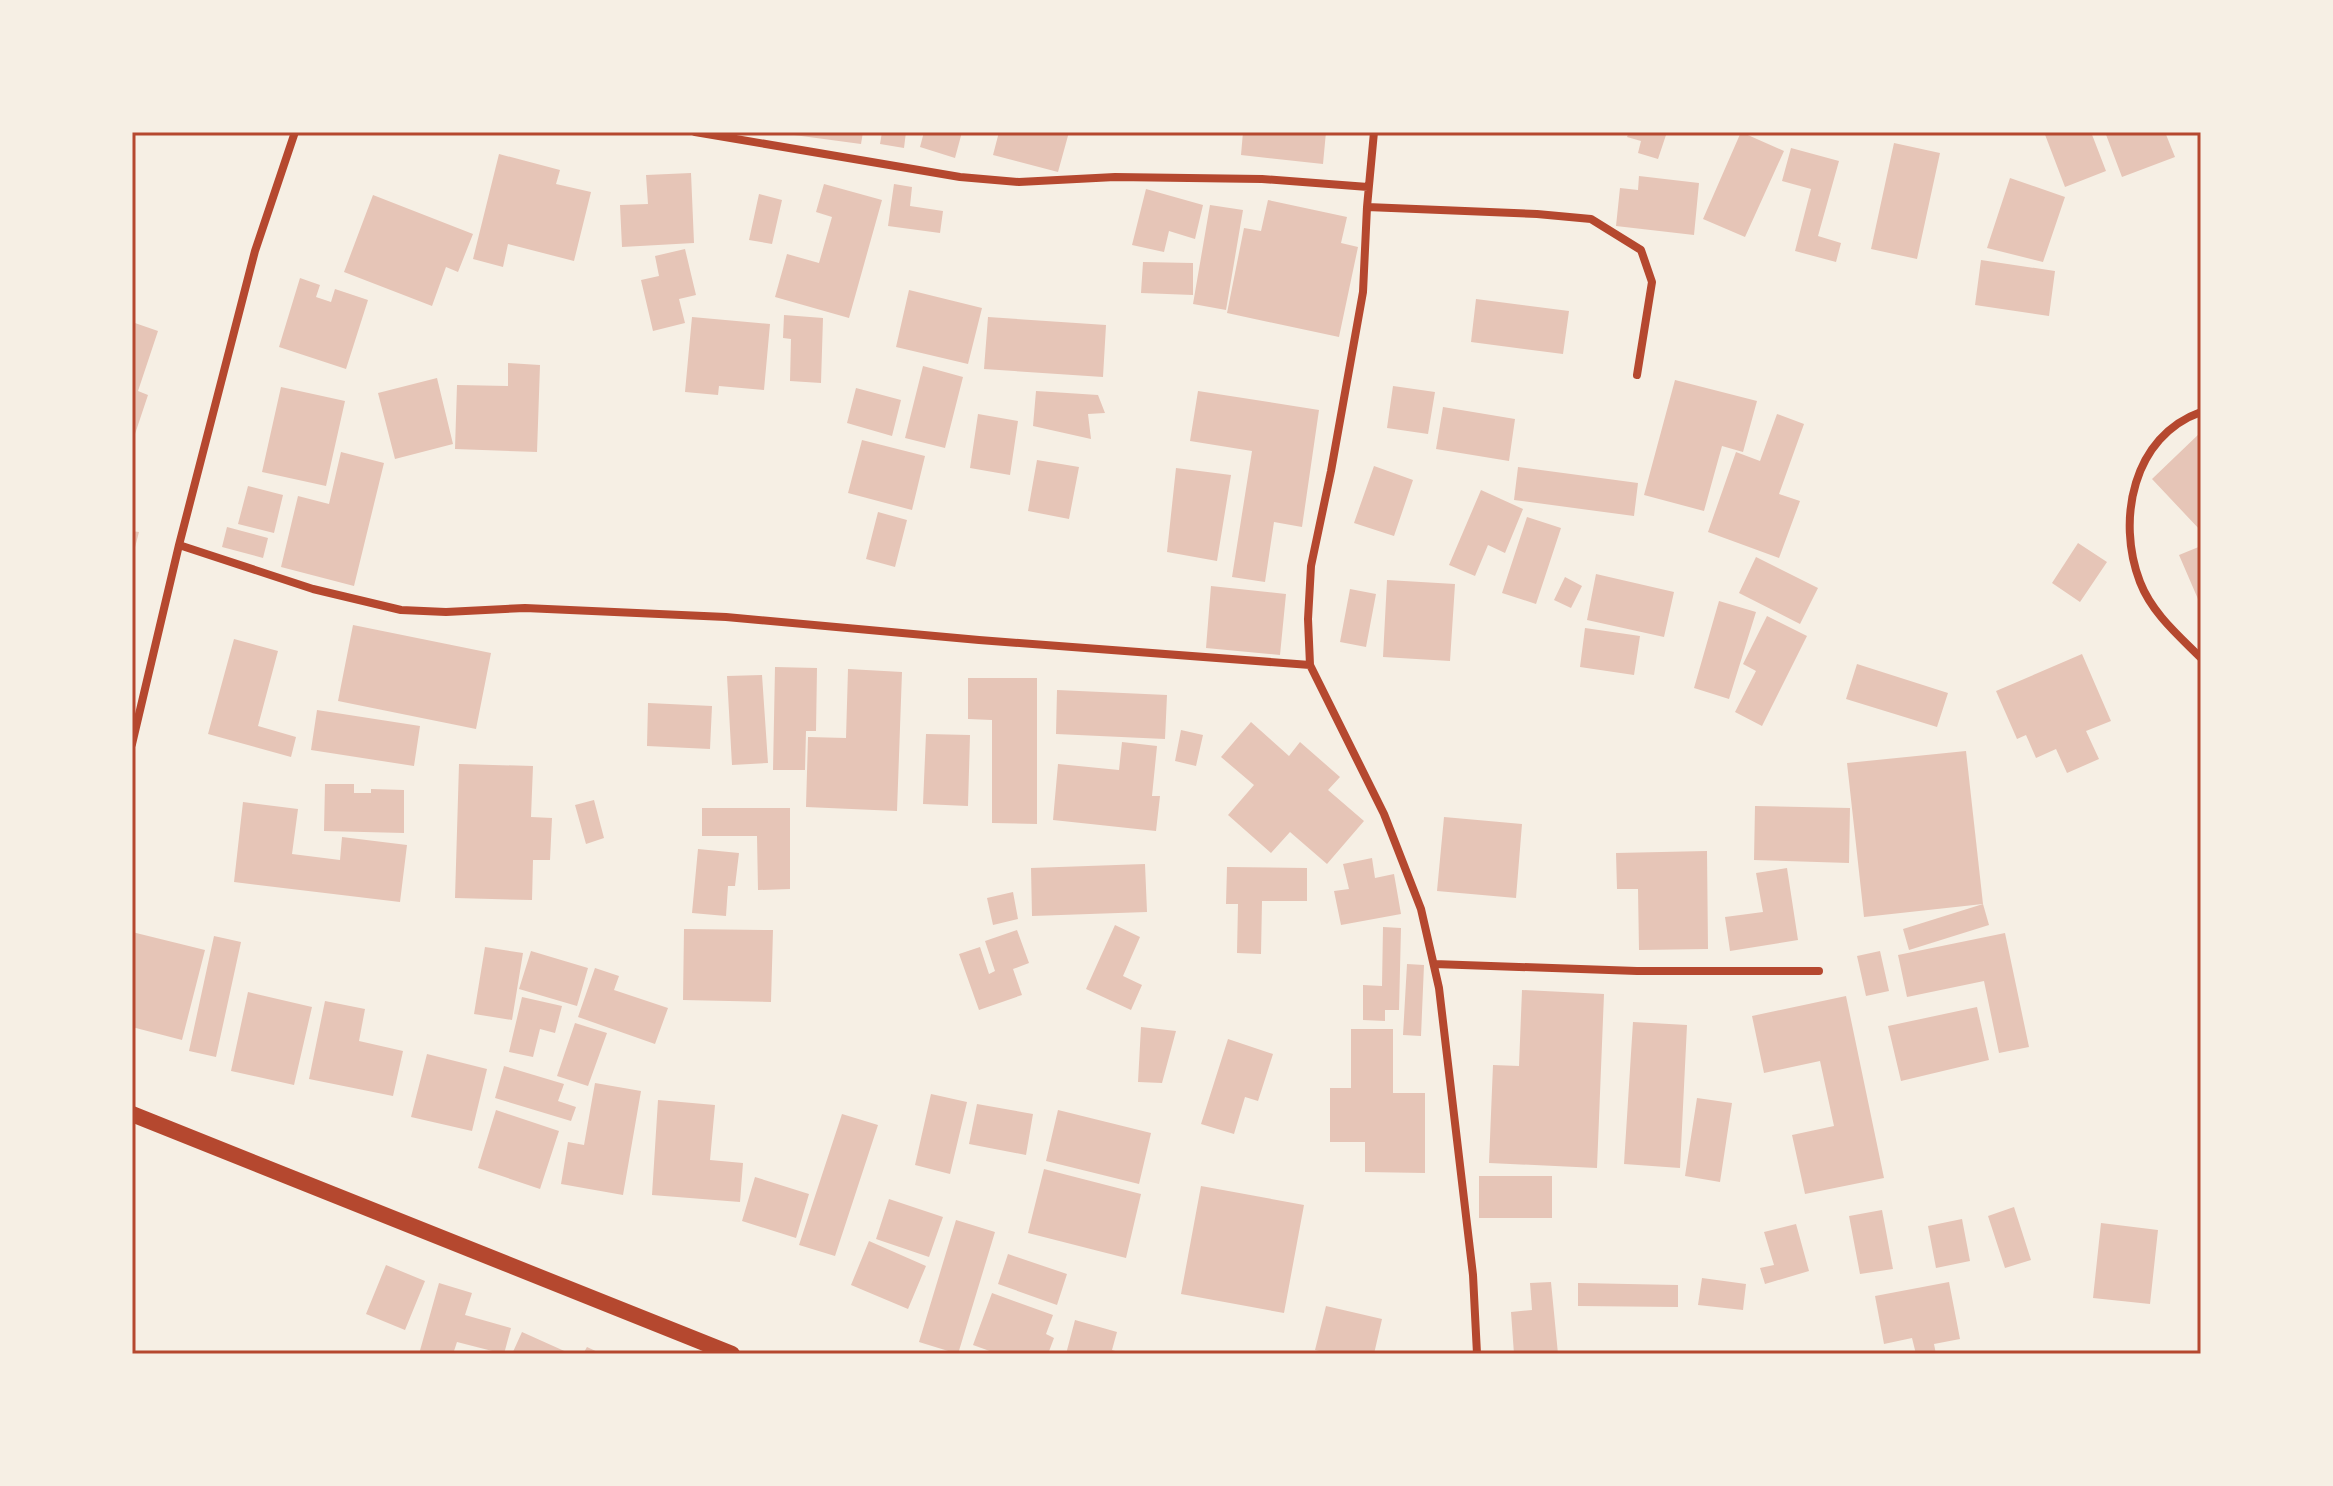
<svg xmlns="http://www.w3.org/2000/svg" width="2333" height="1486" font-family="'Nunito Sans',sans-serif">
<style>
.building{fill:#e6c5b7}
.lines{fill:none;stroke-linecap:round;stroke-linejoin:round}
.minor{stroke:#b5482f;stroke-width:8}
.secondary{stroke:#b5482f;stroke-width:16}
.neatline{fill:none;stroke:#b5482f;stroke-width:3}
</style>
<rect width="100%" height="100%" fill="#f6efe4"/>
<!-- building -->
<path class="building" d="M795 132H863L861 144 794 135Z
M882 132H906L904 148 880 144Z
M924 132H962L955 158 920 147Z
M999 132H1069L1058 172 993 155Z
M1243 132H1326L1323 164 1241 155Z
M1629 132H1667L1658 159 1638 153 1641 141 1627 137Z
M1741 132 1784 151 1745 237 1703 219Z
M2044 132H2091L2106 171 2065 187Z
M2105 132H2165L2175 157 2122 177Z
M1894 143 1940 153 1917 259 1871 249Z
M1791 148 1839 161 1818 236 1841 243 1836 262 1795 251 1811 189 1782 181Z
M499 154 560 170 556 184 591 192 574 261 508 244 503 267 473 259Z
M691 173 694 243 622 247 620 205 648 204 646 175Z
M1639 176 1699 183 1694 235 1616 226 1620 188 1638 190Z
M2010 178 2065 197 2043 262 1987 248Z
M824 184 882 200 849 318 775 297 787 254 819 263 832 217 816 212Z
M894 184 912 187 910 206 943 211 940 233 888 226Z
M1146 189 1203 205 1195 239 1169 231 1164 252 1132 245Z
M759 194 782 200 772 244 749 240Z
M373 195 473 234 458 272 446 267 432 306 344 272Z
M1268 200 1347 217 1341 243 1358 247 1339 337 1227 313 1244 228 1261 231Z
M1210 205 1243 210 1226 310 1193 304Z
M685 249 696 295 679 299 685 323 653 331 641 280 659 276 655 256Z
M1981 260 2055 271 2049 316 1975 305Z
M1143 262 1193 263V295L1141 293Z
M300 278 320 285 316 297 331 302 335 289 368 300 346 369 279 347Z
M909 290 982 308 968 364 896 347Z
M1476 299 1569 311 1563 354 1471 342Z
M784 315 823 318 821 383 790 381 791 339 783 338Z
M692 317 770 324 764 390 719 386 718 395 685 392Z
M988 317 1106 325 1103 377 984 369Z
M132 322 158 331 138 391 148 395 133 440Z
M508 363 540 365 537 452 455 449 457 385 508 386Z
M923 366 963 377 945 448 905 438Z
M437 378 453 444 395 459 378 393Z
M1675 380 1757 401 1743 452 1722 446 1704 511 1644 495Z
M1393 386 1435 392 1428 434 1387 428Z
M281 387 345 401 326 486 262 472Z
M856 388 901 400 892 436 847 423Z
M1036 391 1098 395 1105 413 1088 414 1091 439 1033 426Z
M1198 391 1319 410 1302 527 1274 522 1265 582 1232 577 1252 451 1190 441Z
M1443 407 1515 419 1509 461 1436 449Z
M978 414 1018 421 1010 475 970 468Z
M1777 414 1804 424 1779 494 1800 501 1779 558 1708 532 1736 452 1760 461Z
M2201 432V531L2152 479Z
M862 440 925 456 912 510 848 493Z
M341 452 384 463 354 586 281 567 298 496 329 504Z
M1037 460 1079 467 1069 519 1028 511Z
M1374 466 1413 480 1394 536 1354 523Z
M1518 467 1638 483 1634 516 1514 500Z
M1176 468 1231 475 1217 561 1167 552Z
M248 486 283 495 274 533 238 524Z
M1481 490 1523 509 1505 553 1488 545 1475 576 1449 565Z
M878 512 907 520 895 567 866 559Z
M1527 517 1561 528 1536 604 1502 593Z
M227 527 268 538 263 558 222 547Z
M132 531 139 532 133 555H132Z
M2078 543 2107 562 2080 602 2052 583Z
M2201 546V606L2179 555Z
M1756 557 1818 588 1800 624 1739 593Z
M1596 574 1674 592 1664 637 1587 620Z
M1565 577 1582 586 1571 608 1554 600Z
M1387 580 1455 584 1450 661 1383 657Z
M1211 586 1286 594 1280 655 1206 648Z
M1350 589 1376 594 1366 647 1340 642Z
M1719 601 1756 612 1729 699 1694 688Z
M1767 616 1807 636 1762 726 1735 712 1756 671 1743 664Z
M353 625 491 653 476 729 338 701Z
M1585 628 1640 636 1634 675 1580 667Z
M234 639 278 651 258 726 296 737 291 757 208 734Z
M2082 654 2111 721 2086 731 2099 759 2067 773 2056 749 2036 758 2026 735 2017 739 1996 691Z
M1857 664 1948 693 1937 727 1846 699Z
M775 667 817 668 816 731H806L805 770H773Z
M848 669 902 672 897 811 806 807 808 737 846 738Z
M762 675 768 763 732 765 727 676Z
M968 678H1037V824L992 823V720L968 719Z
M1057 690 1167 695 1165 739 1056 734Z
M648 703 712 706 710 749 647 746Z
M317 710 420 726 414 766 311 750Z
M1251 722 1289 756 1300 742 1340 777 1328 790 1364 821 1327 864 1290 832 1271 853 1228 815 1254 785 1221 757Z
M1181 730 1203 735 1196 766 1175 761Z
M926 734 970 735 968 806 923 804Z
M1122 742 1157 746 1152 796H1160L1156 831 1053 820 1058 764 1119 770Z
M1966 751 1983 904 1864 917 1847 763Z
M459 764 533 766 531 817 552 818 550 860H533L532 900 455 898Z
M325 784H354V793H371V789L404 790V833L324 831Z
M594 800 604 838 586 844 575 805Z
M243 802 298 809 292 854 340 860 342 837 407 845 400 902 234 882Z
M1755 806 1850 808 1849 863 1754 860Z
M702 808H790V889L758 890 757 836H702Z
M1444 817 1522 824 1516 898 1437 891Z
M698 849 739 853 735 886H728L726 916 692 913Z
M1707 851 1708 949 1639 950 1638 889H1617L1616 853Z
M1372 858 1375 878 1394 874 1401 914 1341 925 1334 891 1349 889 1343 864Z
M1145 864 1147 912 1032 916 1031 868Z
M1227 867 1307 868V901H1262L1261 954 1237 953 1238 904H1226Z
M1787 868 1798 940 1730 951 1725 917 1763 912 1756 873Z
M1013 892 1018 919 993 925 987 898Z
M1983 904 1989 925 1909 950 1903 929Z
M1115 925 1140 937 1123 976 1142 985 1131 1010 1086 989Z
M1383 927 1401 928 1399 1010H1385V1021L1363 1020V985L1382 986Z
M684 929 773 930 771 1002 683 1000Z
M1017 930 1029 963 1013 969 1022 995 979 1010 959 954 980 947 989 974 995 971 985 941Z
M132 932 205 950 182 1040 132 1027Z
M2005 933 2029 1047 1999 1053 1984 981 1907 997 1898 955Z
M214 936 241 942 216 1057 189 1051Z
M485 947 523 953 512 1020 474 1014Z
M531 951 588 968 577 1006 519 989Z
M1880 951 1889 991 1866 996 1857 956Z
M1407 964 1424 965 1421 1036 1403 1035Z
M595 968 619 976 614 990 668 1008 655 1044 578 1017Z
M1522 990 1604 994 1597 1168 1489 1163 1493 1065 1519 1066Z
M248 992 312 1007 294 1085 231 1071Z
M1846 996 1884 1178 1805 1194 1792 1135 1834 1126 1820 1061 1764 1073 1752 1016Z
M522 997 562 1006 555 1033 540 1029 533 1057 509 1052Z
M325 1001 365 1009 359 1041 403 1051 393 1096 309 1079Z
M1977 1007 1989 1060 1901 1081 1888 1026Z
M1633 1022 1687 1025 1680 1168 1624 1164Z
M575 1023 607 1033 588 1086 557 1076Z
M1141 1027 1176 1031 1162 1083 1138 1082Z
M1351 1029H1393V1093H1425V1173L1365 1172V1142H1330V1088H1351Z
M1228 1039 1273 1054 1258 1101 1245 1097 1234 1134 1201 1124Z
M427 1054 487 1069 472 1131 411 1117Z
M504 1066 564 1084 558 1101 576 1107 571 1121 495 1098Z
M595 1083 641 1091 623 1195 561 1184 568 1142 584 1145Z
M931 1094 967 1102 950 1174 915 1165Z
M1697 1098 1732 1103 1720 1182 1685 1176Z
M658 1100 715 1105 710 1160 743 1163 740 1202 652 1195Z
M977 1104 1033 1114 1026 1155 969 1144Z
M496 1110 559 1131 540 1189 478 1168Z
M1058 1110 1151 1133 1139 1184 1046 1161Z
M842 1114 878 1125 835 1256 799 1245Z
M1044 1169 1141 1194 1126 1258 1028 1233Z
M1479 1176H1552V1218H1479Z
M755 1177 809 1194 796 1238 742 1221Z
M1201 1186 1304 1205 1284 1313 1181 1294Z
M889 1199 943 1217 929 1257 876 1239Z
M2014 1207 2031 1260 2005 1268 1988 1216Z
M1882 1210 1893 1269 1860 1274 1849 1216Z
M1962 1219 1970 1261 1936 1268 1928 1226Z
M956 1220 995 1232 958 1354 919 1342Z
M2101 1223 2158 1230 2150 1304 2093 1298Z
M1796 1224 1809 1271 1765 1284 1760 1268 1774 1265 1764 1232Z
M869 1241 926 1266 908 1309 851 1285Z
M1008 1254 1067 1274 1057 1305 998 1284Z
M386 1265 425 1281 405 1330 366 1314Z
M1702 1278 1746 1284 1743 1310 1698 1305Z
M1551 1282 1558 1354H1514L1511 1312 1532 1310 1530 1283Z
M1949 1282 1960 1339 1934 1344 1936 1354H1916L1912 1338 1884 1344 1875 1296Z
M439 1283 472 1293 465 1315 511 1328 504 1354 457 1342 453 1354H419Z
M1578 1283 1678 1285V1307L1578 1306Z
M992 1293 1053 1315 1046 1334 1054 1338 1048 1354H998L973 1345Z
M1326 1306 1382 1319 1374 1354H1332L1315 1350Z
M1075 1320 1117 1332 1112 1350 1125 1354H1066Z
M522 1332 571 1354H512Z
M587 1347 602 1354H583Z"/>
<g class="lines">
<!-- minor -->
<path class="minor" d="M695 132 960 177 1019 182 1115 177 1262 179 1368 187
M1374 132 1367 207 1363 292 1331 471 1311 566 1308 619 1310 665 1384 814 1421 909 1439 988 1473 1275 1477 1354
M1367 207 1537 214 1591 219 1641 250 1652 282 1637 375
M2201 412C2133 436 2116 520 2140 582 2152 613 2178 635 2201 658
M179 545 313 589 401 610 446 612 525 608 726 617 979 640 1310 665
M132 744 179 545 255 251 295 132
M1434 964 1637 971H1819"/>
<!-- secondary -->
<path class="secondary" d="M132 1114 732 1354"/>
</g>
<!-- border -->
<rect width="2333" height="1486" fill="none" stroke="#f6efe4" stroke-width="268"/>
<rect x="134" y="134" width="2065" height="1218" class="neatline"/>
</svg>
